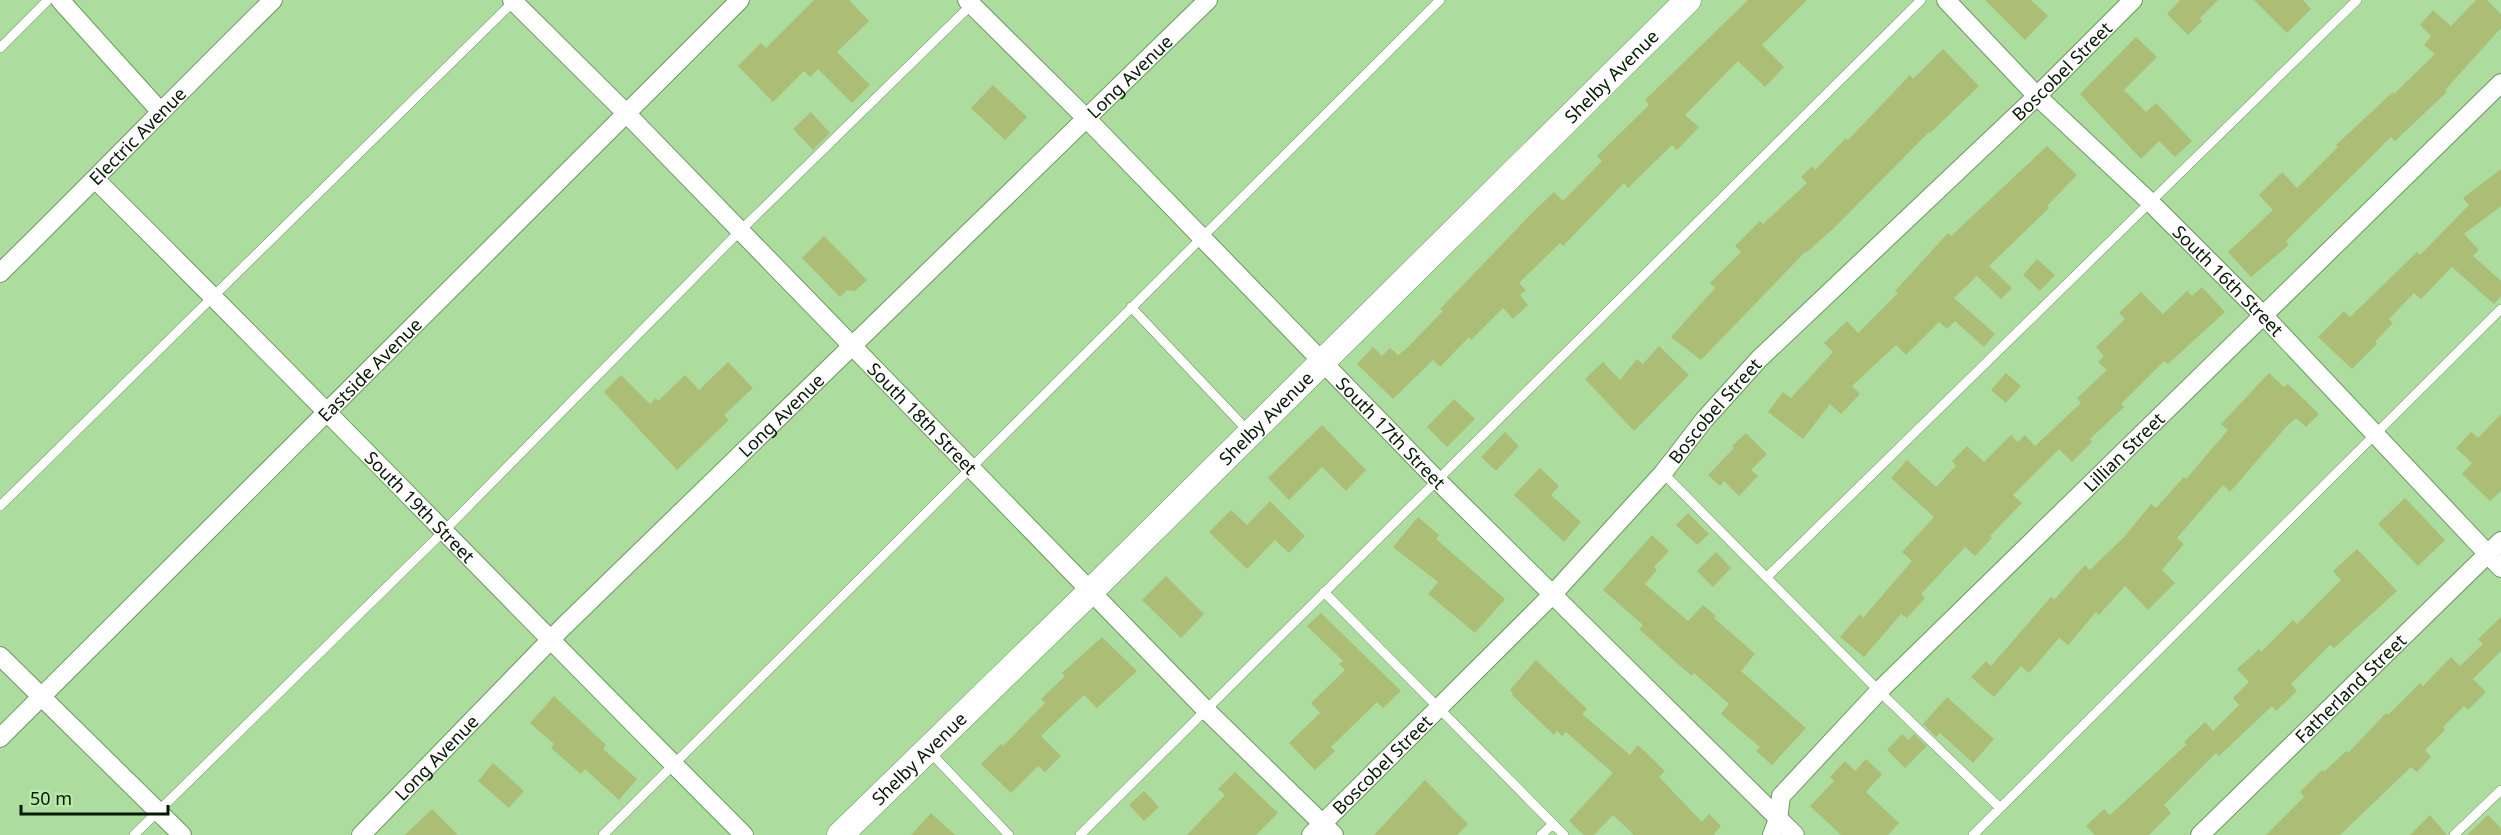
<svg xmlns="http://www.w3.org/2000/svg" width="2501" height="835" font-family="'Noto Sans',sans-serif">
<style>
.building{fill:#acbd75}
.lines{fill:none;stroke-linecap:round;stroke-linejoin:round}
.lane-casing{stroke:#6a975e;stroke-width:10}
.street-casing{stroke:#6a975e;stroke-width:20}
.secondary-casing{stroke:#6a975e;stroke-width:27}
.lane{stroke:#fff;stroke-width:9}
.street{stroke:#fff;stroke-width:18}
.secondary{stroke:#fff;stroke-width:26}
.labels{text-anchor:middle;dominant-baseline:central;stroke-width:4.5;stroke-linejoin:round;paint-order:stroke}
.street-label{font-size:18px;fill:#071904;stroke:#b9eaac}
</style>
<rect width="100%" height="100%" fill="#acdd9f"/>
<!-- building -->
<path class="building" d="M814 0H849L869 21 837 52 870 85 852 103 818 69 810 77 804 71 773 102 738 66 761 43 766 48Z
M1748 0H1807L1762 45 1784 67 1765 87 1738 61 1685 115 1699 127 1677 150 1672 145 1628 188 1624 183 1563 246 1560 243 1519 283 1526 290 1520 295 1528 305 1513 319 1503 308 1471 340 1469 337 1440 367 1433 360 1393 399 1357 364 1373 347 1382 356 1390 348 1398 355 1406 349 1443 311 1440 309 1532 213 1554 192 1563 201 1602 161 1597 156 1649 105 1645 100Z
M1985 0H2031L2048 16 2025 40Z
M2180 0H2218L2200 18 2202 21 2188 35 2167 14Z
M2254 0H2303L2311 9 2287 33Z
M2476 0H2487L2501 14V28L2445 90 2447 92 2395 141 2391 137 2286 241 2289 245 2251 277 2228 252 2273 210 2259 195 2282 172 2297 188 2338 147 2336 145 2393 92 2394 94 2435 54 2424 45 2431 36 2420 25 2433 10 2451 26Z
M2136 37 2157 57 2124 90 2146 112 2156 103 2192 141 2175 157 2159 141 2141 159 2080 94Z
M1943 49 1979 86 1930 133 1929 132 1834 228 1807 252 1806 251 1701 360 1671 337 1715 288 1710 283 1741 252 1735 246 1760 221 1763 224 1807 183 1801 177 1812 166 1815 170 1846 138 1848 140 1910 75 1913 79Z
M993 85 1027 117 1005 140 971 108Z
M811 112 830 133 813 150 793 129Z
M2047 146 2077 175 2047 206 2049 208 1989 266 2012 288 2001 299 1977 276 1954 298 1995 334 1984 347 1955 321 1947 329 1939 322 1906 355 1896 345 1852 386 1860 394 1841 414 1830 404 1803 439 1768 412 1783 392 1791 398 1833 352 1824 343 1847 321 1858 333 1898 293 1895 291 1948 233 1951 236Z
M2501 169V206L2464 234 2479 250 2473 256 2501 281V296L2494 304 2452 267 2421 299 2414 293 2389 319 2393 323 2375 342 2377 344 2352 369 2318 337 2344 311 2350 317 2417 252 2420 255 2469 205 2463 198Z
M824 236 867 280 855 291 847 290 840 297 802 258Z
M2037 259 2055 275 2040 291 2023 275Z
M2202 287 2225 312 2168 364 2164 361 2121 404 2124 407 2090 439 2092 442 2072 462 2059 449 2013 495 2022 503 1990 536 1992 538 1975 556 1965 547 1921 594 1925 598 1907 618 1901 614 1864 657 1840 637 1860 614 1863 618 1912 561 1902 552 1934 517 1891 478 1907 460 1936 487 1956 466 1952 461 1967 446 1984 462 2011 435 2018 442 2025 435 2035 446 2081 403 2077 398 2107 370 2098 362 2104 356 2096 347 2125 319 2119 313 2141 292 2163 314 2187 291 2192 296Z
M1659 346 1689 375 1634 431 1585 379 1603 362 1620 380 1637 359 1643 364Z
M728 362 753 388 724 415 729 420 677 470 604 392 621 375 650 404 656 398 658 401 685 375 699 390Z
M2006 373 2021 386 2006 403 1991 390Z
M2269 373 2284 387 2288 384 2319 414 2306 427 2296 418 2286 427 2230 492 2223 485 2177 538 2184 544 2162 570 2175 583 2148 610 2125 586 2099 615 2096 612 2068 645 2059 638 2029 673 2021 666 1994 697 1971 677 1986 661 1991 666 2051 597 2055 599 2085 565 2090 570 2125 536 2151 504 2156 508 2184 477 2186 479 2228 430 2221 424Z
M1454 399 1475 419 1447 447 1427 427Z
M2501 414V491L2490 501 2462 474 2472 463 2456 448 2471 432 2478 438Z
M1322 425 1366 470 1346 491 1322 467 1289 500 1268 478Z
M1505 432 1519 446 1496 471 1481 457Z
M1746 433 1767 454 1751 470 1758 476 1739 496 1724 481 1720 486 1708 475 1734 448 1732 446Z
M1540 468 1559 486 1551 495 1581 522 1564 542 1514 495Z
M2405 498 2445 540 2418 566 2378 524Z
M1270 501 1305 536 1289 553 1275 540 1247 569 1209 532 1231 510 1247 525Z
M1688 513 1709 534 1697 545 1676 525Z
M1418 517 1439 535 1436 539 1505 599 1475 633 1428 594 1438 582 1393 547Z
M1652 535 1669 551 1654 567 1657 570 1645 584 1688 621 1703 605 1716 616 1714 618 1755 654 1741 671 1806 728 1772 765 1756 751 1760 747 1721 714 1729 704 1694 673 1692 676 1679 665 1639 629 1643 625 1603 590Z
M2357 549 2397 591 2334 648 2330 645 2291 684 2297 691 2276 711 2272 706 2219 756 2216 753 2164 805 2171 813 2149 835H2095L2086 826 2104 809 2110 815 2187 744 2184 742 2205 722 2213 731 2239 705 2233 698 2249 682 2237 669 2259 649 2261 652 2293 620 2297 624 2341 580 2333 571Z
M1716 552 1731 568 1713 587 1697 571Z
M1166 576 1204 614 1181 638 1142 600Z
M1321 613 1401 691 1383 708 1377 702 1331 747 1335 751 1315 770 1289 743 1320 713 1311 703 1345 670 1339 664 1343 661 1307 626Z
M2501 617V651L2473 679 2486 692 2468 710 2464 706 2443 727 2445 730 2425 750 2431 757 2417 772 2411 767 2340 835H2266L2304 797 2300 792 2322 770 2324 772 2346 751 2348 753 2386 713 2388 715 2420 683 2423 686 2451 657 2460 666 2483 644 2478 639Z
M1102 637 1137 671 1097 708 1084 695 1041 736 1061 756 1045 772 1038 766 1011 793 981 764 1001 744 1003 746 1045 703 1041 699 1065 676 1062 673Z
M1536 660 1587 709 1582 714 1630 755 1638 745 1665 771 1659 777 1702 822 1709 814 1721 826 1714 834 1715 835H1634L1613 815 1594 835H1584L1569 821 1613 773 1566 732 1562 736 1557 731 1554 735 1512 695 1513 693 1510 690Z
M554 696 606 745 603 749 637 779 619 800 585 769 581 774 551 748 554 744 530 723Z
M1947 697 1994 739 1973 763 1940 733 1936 737 1923 724Z
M1902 734 1909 740 1914 734 1927 746 1905 768 1887 750Z
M1866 759 1882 774 1866 792 1899 823 1888 835H1841L1810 806 1834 781 1830 777 1845 761 1855 771Z
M493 763 524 791 509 808 478 781Z
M1235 772 1278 813 1256 835H1187L1225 795 1218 789Z
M1425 780 1468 824 1457 835H1374Z
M1144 791 1159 807 1144 821 1129 805Z
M432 809 458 835H405Z
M931 813 955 835H911Z
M2430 815 2447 835H2410Z
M2488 815 2501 828V835H2467Z"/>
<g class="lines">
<!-- lane casing -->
<g class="lane-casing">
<path id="lane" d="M0 48 48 0
M1131 307 1248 431
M1663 473 1879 691 2000 808
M0 506 515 0
M1767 577 2357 0
M1324 592 1564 835
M929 751 1009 835
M134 835 444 531 740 231 974 2
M603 835 1440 0
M1080 835 1921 0
M1541 835 1553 824
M1973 835 2501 309
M2454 835 2501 790"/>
</g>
<!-- street casing -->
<g class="street-casing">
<g id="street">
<path d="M60 0 160 111"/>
<path id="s1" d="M512 0 625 112 1206 710 1334 835"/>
<path id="s2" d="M967 0 1087 119 1436 479 1795 835"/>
<path id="s3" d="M1946 0 2037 96 2151 203 2264 316 2501 568"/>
<path id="s4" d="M96 180C314 396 527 618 744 835"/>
<path id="s5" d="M0 273C92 183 181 90 273 0"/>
<path d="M0 656 182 835"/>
<path id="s6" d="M0 738 740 0"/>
<path id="s7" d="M361 835 563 627 1208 0"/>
<path id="s8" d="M1311 835 1552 595 1663 473 1704 420 1759 359 2037 96 2133 0"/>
<path id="s9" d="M1772 835 1778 819 1781 796 1879 691 2501 83"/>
<path id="s10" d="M2200 835 2501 541"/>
</g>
</g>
<!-- secondary casing -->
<g class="secondary-casing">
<g id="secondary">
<path id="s11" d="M840 835 1091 591 1688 0"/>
</g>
</g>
<!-- lane -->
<use href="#lane" class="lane"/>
<!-- street -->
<use href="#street" class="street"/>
<!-- secondary -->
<use href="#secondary" class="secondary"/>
</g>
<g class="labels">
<!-- street labels -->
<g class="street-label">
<text stroke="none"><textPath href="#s8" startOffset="1072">Boscobel Street</textPath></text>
<text stroke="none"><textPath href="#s7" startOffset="1080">Long Avenue</textPath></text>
<text stroke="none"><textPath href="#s11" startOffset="1082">Shelby Avenue</textPath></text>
<text stroke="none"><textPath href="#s5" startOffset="194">Electric Avenue</textPath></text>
<text stroke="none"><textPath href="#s3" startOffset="398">South 16th Street</textPath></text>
<text stroke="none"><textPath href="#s6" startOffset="522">Eastside Avenue</textPath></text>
<text stroke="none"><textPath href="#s8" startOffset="586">Boscobel Street</textPath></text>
<text stroke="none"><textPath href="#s7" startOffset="594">Long Avenue</textPath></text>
<text stroke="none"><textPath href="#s1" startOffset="586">South 18th Street</textPath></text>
<text stroke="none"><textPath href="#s11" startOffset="596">Shelby Avenue</textPath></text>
<text stroke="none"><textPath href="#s2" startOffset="606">South 17th Street</textPath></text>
<text stroke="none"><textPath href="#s9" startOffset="526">Lillian Street</textPath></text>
<text stroke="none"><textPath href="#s4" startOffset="460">South 19th Street</textPath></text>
<text stroke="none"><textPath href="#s10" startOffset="210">Fatherland Street</textPath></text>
<text stroke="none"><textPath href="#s7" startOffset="108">Long Avenue</textPath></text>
<text stroke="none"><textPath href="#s11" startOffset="110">Shelby Avenue</textPath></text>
<text stroke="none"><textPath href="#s8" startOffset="100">Boscobel Street</textPath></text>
</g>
</g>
<!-- scale -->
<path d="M21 805v9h147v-9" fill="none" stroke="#071904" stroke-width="3"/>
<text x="30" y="805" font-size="18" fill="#071904" stroke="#b9eaac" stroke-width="4.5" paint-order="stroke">50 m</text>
</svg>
